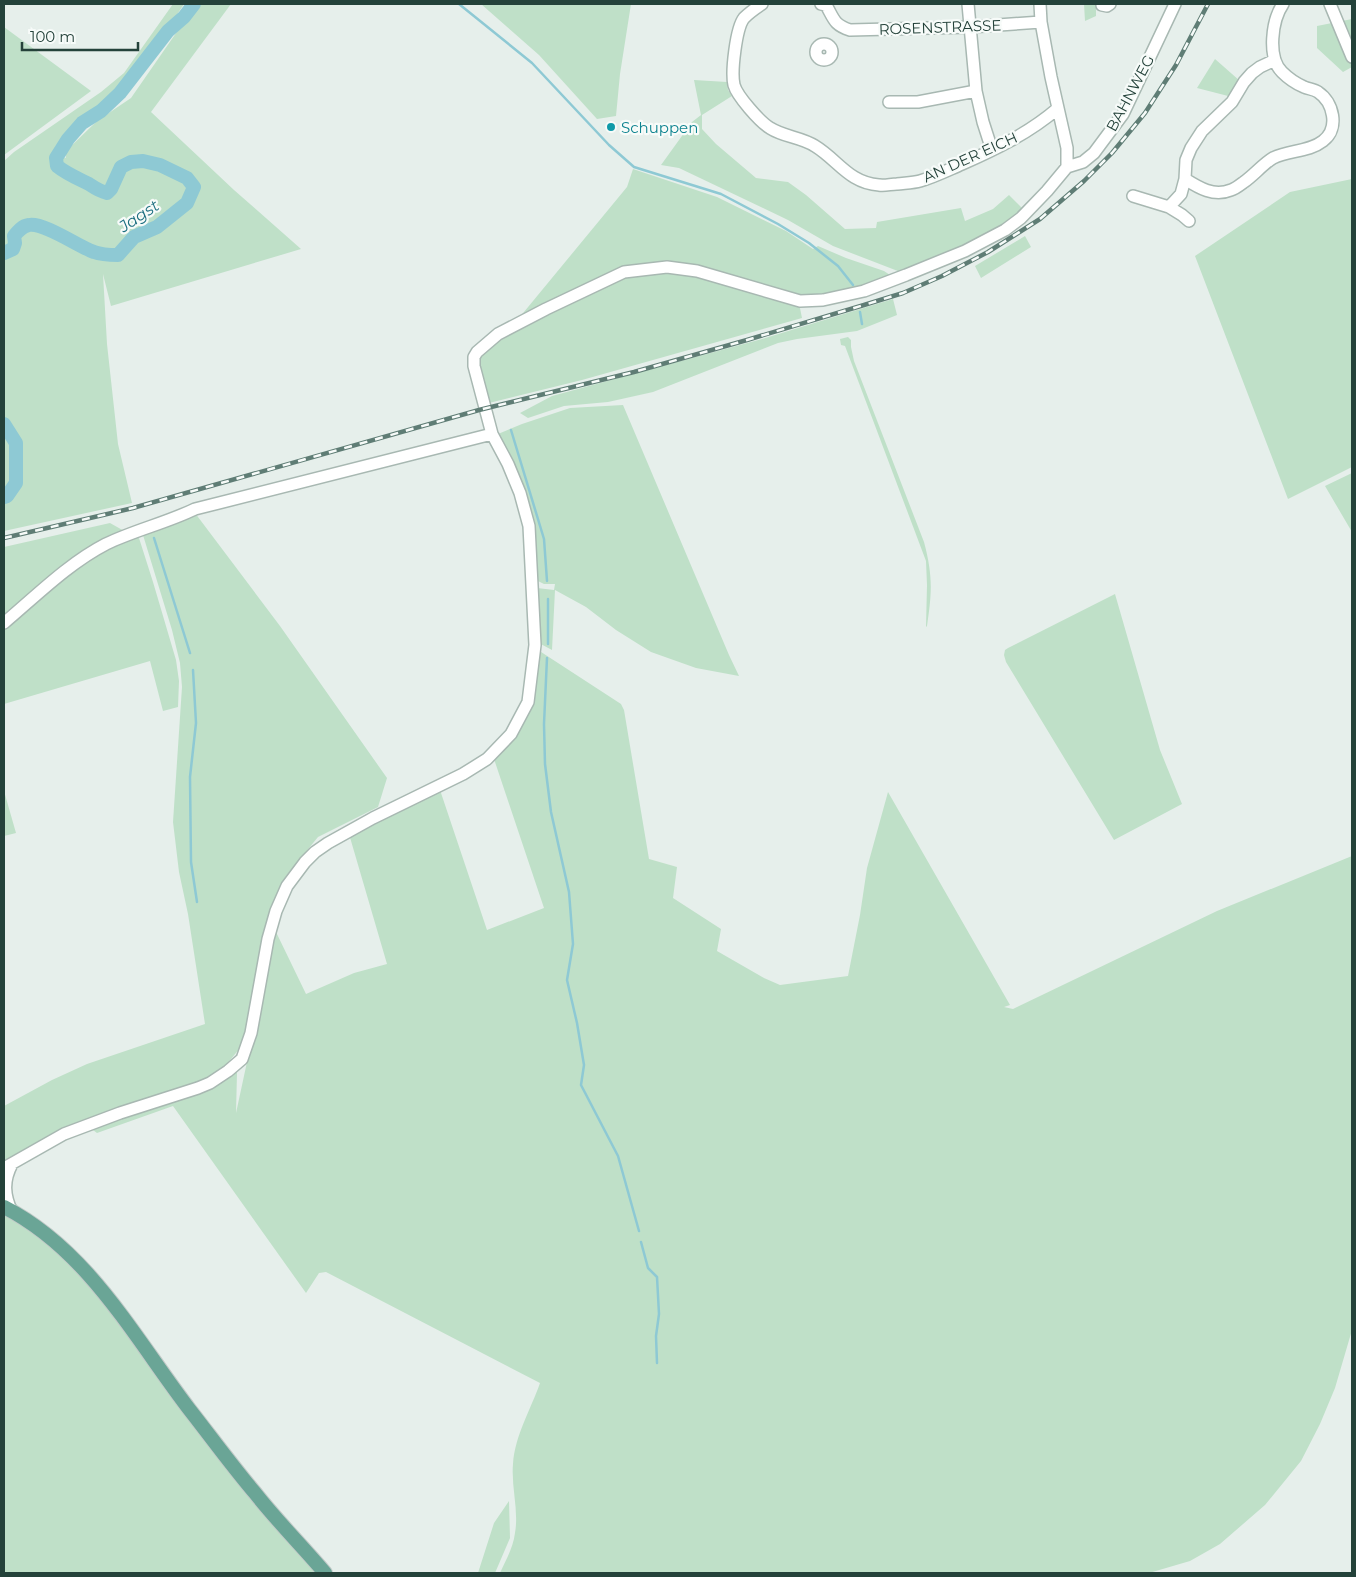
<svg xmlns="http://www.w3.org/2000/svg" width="1356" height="1577" font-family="Montserrat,sans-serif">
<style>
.green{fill:#bfe0c8}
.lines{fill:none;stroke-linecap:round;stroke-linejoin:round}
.stream{stroke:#8ec9d4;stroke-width:2.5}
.river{stroke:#8ec9d4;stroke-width:14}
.minor-casing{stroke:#a8b8b2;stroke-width:14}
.major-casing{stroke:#c2cac8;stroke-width:16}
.minor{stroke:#fff;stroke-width:11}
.major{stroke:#6aa596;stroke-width:14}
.rail-casing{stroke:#5f7d75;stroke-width:4.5}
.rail{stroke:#f7fbf9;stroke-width:2.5;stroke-dasharray:8;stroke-linecap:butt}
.culture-dot{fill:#0f9aa8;stroke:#f7fbf9;stroke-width:2}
.labels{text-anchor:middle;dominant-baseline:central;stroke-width:4.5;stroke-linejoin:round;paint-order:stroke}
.street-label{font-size:15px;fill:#24423a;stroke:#f7fbf9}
.culture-label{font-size:15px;fill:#0d838f;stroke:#f7fbf9;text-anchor:start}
.water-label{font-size:16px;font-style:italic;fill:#1c6f80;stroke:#f7fbf9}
</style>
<rect width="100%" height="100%" fill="#e6efeb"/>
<!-- green -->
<path class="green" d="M173 4H184L174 19 116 92 78 124 67 131 55 147 56 154 66 158 65 152 97 121 131 98 183 23 202 4H231L151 112 234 190 301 249 111 306 103 274 107 344 118 444 132 503 4 531V161L14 152 101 92 124 73Z
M481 4H631L620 74 616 116 597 119 539 55Z
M1084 4H1096V16L1085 21Z
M1352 19V67L1343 72 1317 48V26Z
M4 27 91 91 4 155Z
M1215 59 1240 81 1232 97 1197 88Z
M694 80 727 82 728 90 732 96 702 115V129L716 144 756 178 788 182 806 195 845 229 876 228 877 222 961 208 965 221 993 209 1009 195 1024 210 990 234 903 273 833 246 788 220 679 168 661 165 692 122 701 115Z
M633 169 717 197 786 231 813 249 818 246 846 258 884 271 890 275 853 289 827 295 799 298 646 265 519 318 627 187Z
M1352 179V467L1288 499 1195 256 1290 192Z
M1025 236 1031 247 981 278 975 266Z
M651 271 678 272 799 303 802 318 582 380 485 404 477 362 482 348 508 332 630 275Z
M893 299 897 315 857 331 797 339 778 343 653 392 608 402 564 406 528 418 520 413 552 396 762 339Z
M848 337 851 340V347L854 361 924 542C933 576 932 592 927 626L926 627 927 585 926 561 845 346 841 345 840 339Z
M623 405 729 655 739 676 696 668 651 652 616 630 586 607 555 590 552 650 537 642V588L554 590 555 584H544L538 581 532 524 498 434 522 424 570 408Z
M1352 473V532L1325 486Z
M195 513 280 626 387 778 378 807 318 837 286 876 268 920 260 954 247 1029 240 1048 222 1070 200 1084 4 1165V1106L52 1080 87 1064 205 1024 188 914 179 872 173 822 182 687 180 663 172 630 143 535 150 530Z
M110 523 126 532 4 619V547Z
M133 536 139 538 153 582 176 660 179 681 178 707 163 711 150 661 4 704V627L79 564Z
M1115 594 1160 750 1182 804 1114 840 1006 662 1004 655 1005 650 1008 648Z
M538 650 621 704 624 710 649 859 677 867 673 898 721 929 717 951 764 978 780 985 848 976 860 915 867 868 888 792 1010 1005 1004 1007 1013 1009 1217 911 1352 856V1330L1335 1388 1320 1424 1301 1461 1265 1505 1220 1544 1190 1561 1149 1573H500C506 1560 513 1548 515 1533 519 1510 511 1487 513 1464 515 1435 531 1409 540 1383L326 1272 319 1273 306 1293 173 1106 97 1133 93 1130 73 1137 44 1151 18 1165 13 1173 10 1187 12 1198 19 1208 80 1258 135 1327 212 1428 209 1429 92 1276C79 1262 66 1248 52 1236 40 1227 17 1216 10 1203 5 1192 6 1177 14 1167 20 1160 30 1156 39 1151 90 1122 148 1113 201 1089 213 1084 223 1076 234 1070L237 1073 236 1113 258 1011 273 929 279 911 276 932 306 994 354 973 387 964 349 834 390 812 440 790 487 930 544 908 494 759 515 735 530 700Z
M4 791 16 833 4 836Z
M4 1211 28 1225 70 1261 318 1573H4Z
M509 1501 510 1538 495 1573H478L494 1523Z"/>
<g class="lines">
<!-- stream -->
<path class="stream" d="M459 4 532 63 609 145 634 167 721 194 778 224 809 243 838 266 853 285
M860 312 862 324
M511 430 544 539 547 581
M154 538 190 653
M548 644V599
M547 658 544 724 545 764 551 812 569 892 573 944 567 980 577 1023 584 1065 581 1085 618 1156 639 1231
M193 670 196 723 190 777 191 862 197 902
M641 1242 648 1268 657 1277 659 1314 656 1336 657 1363"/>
<!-- river -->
<path class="river" d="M4 253 13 249 15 243 14 236C18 231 22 226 29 225 44 222 79 247 94 252 102 255 110 255 118 255L134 237 157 227 187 203 194 187 187 178 160 165 143 161 131 162 121 167 111 189 107 193C99 191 95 188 89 184 77 178 67 174 57 166L56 158 68 139 82 123 101 111 120 93 168 31 184 17 194 4
M4 424 16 443V483L7 496 4 497"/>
<!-- minor casing -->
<g class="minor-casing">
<path id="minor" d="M762 4C756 8 749 13 744 18 736 28 731 72 734 85 737 96 760 122 770 128 784 137 801 137 815 146 838 160 849 183 879 185 885 186 891 184 897 184 905 183 913 183 920 181 934 177 948 170 962 164 996 149 1029 133 1057 109
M821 4 826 5C834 19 834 25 850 30L970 27 1041 22
M968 4 976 91 983 122 992 150
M1102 4V5L1107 6 1110 4
M1330 4 1352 57
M816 52a8 8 0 1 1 16 0a8 8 0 1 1-16 0Z
M1275 60 1260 67 1252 73 1244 82 1232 102 1202 131 1191 148 1186 160 1185 179C1199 188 1214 197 1231 190 1235 189 1240 185 1244 182 1254 175 1263 164 1273 158 1289 150 1309 152 1323 141 1340 128 1333 102 1318 92 1314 89 1308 89 1304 87 1297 84 1287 77 1282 72 1267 57 1272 20 1283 4
M889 102H918L976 91
M1067 167 1083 162 1094 153 1123 114 1175 4
M1133 196 1169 207 1181 194 1185 179
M1169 207 1182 215 1189 221
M4 623C36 596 69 563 106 544 135 530 166 523 195 509L492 434
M12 1164C3 1181 4 1195 12 1212
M4 1168 64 1134 120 1113 198 1088 210 1083 228 1071 242 1059 251 1033 268 939 276 911 287 886 305 862 315 852 328 843 373 818 463 774 487 759 511 734 528 702 535 645 529 526 520 493 508 464 492 434 474 366V357L477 352 498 334 546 309 624 272 667 267 697 271 800 301 823 300 864 291 906 275 965 251 1005 230 1021 218 1047 191 1067 167V148L1051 77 1041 22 1040 4"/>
</g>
<!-- major casing -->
<g class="major-casing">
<path id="major" d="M4 1207C88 1250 134 1337 189 1409 211 1437 232 1466 255 1493 277 1521 302 1546 325 1573"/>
</g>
<!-- minor -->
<use href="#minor" class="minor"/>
<!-- major -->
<use href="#major" class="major"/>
<!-- rail casing -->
<g class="rail-casing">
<path id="rail" d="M4 538 133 508 479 410 634 372 747 340 864 305 903 293 942 276 988 252 1040 219 1084 181 1112 153 1145 113 1176 65 1208 4"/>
</g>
<!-- rail -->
<use href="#rail" class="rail"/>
</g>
<!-- markers -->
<circle class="culture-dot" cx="611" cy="127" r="5"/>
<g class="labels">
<!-- street labels -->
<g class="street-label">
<text transform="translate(940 27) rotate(-2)">ROSENSTRASSE</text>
<text transform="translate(1130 93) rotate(-62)">BAHNWEG</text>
<text transform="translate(970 157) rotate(-24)">AN DER EICH</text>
</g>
<!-- culture labels -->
<g class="culture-label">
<text x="621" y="127">Schuppen</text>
</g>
<!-- water labels -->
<g class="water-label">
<text transform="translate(139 216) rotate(-34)">Jagst</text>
</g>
</g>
<!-- border -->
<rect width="1356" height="1577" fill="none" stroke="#24423a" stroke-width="10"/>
<!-- scale -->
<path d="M22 42v8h116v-8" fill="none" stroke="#24423a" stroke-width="2.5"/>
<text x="30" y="42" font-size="15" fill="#24423a" stroke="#f7fbf9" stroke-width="4" paint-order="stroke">100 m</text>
</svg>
